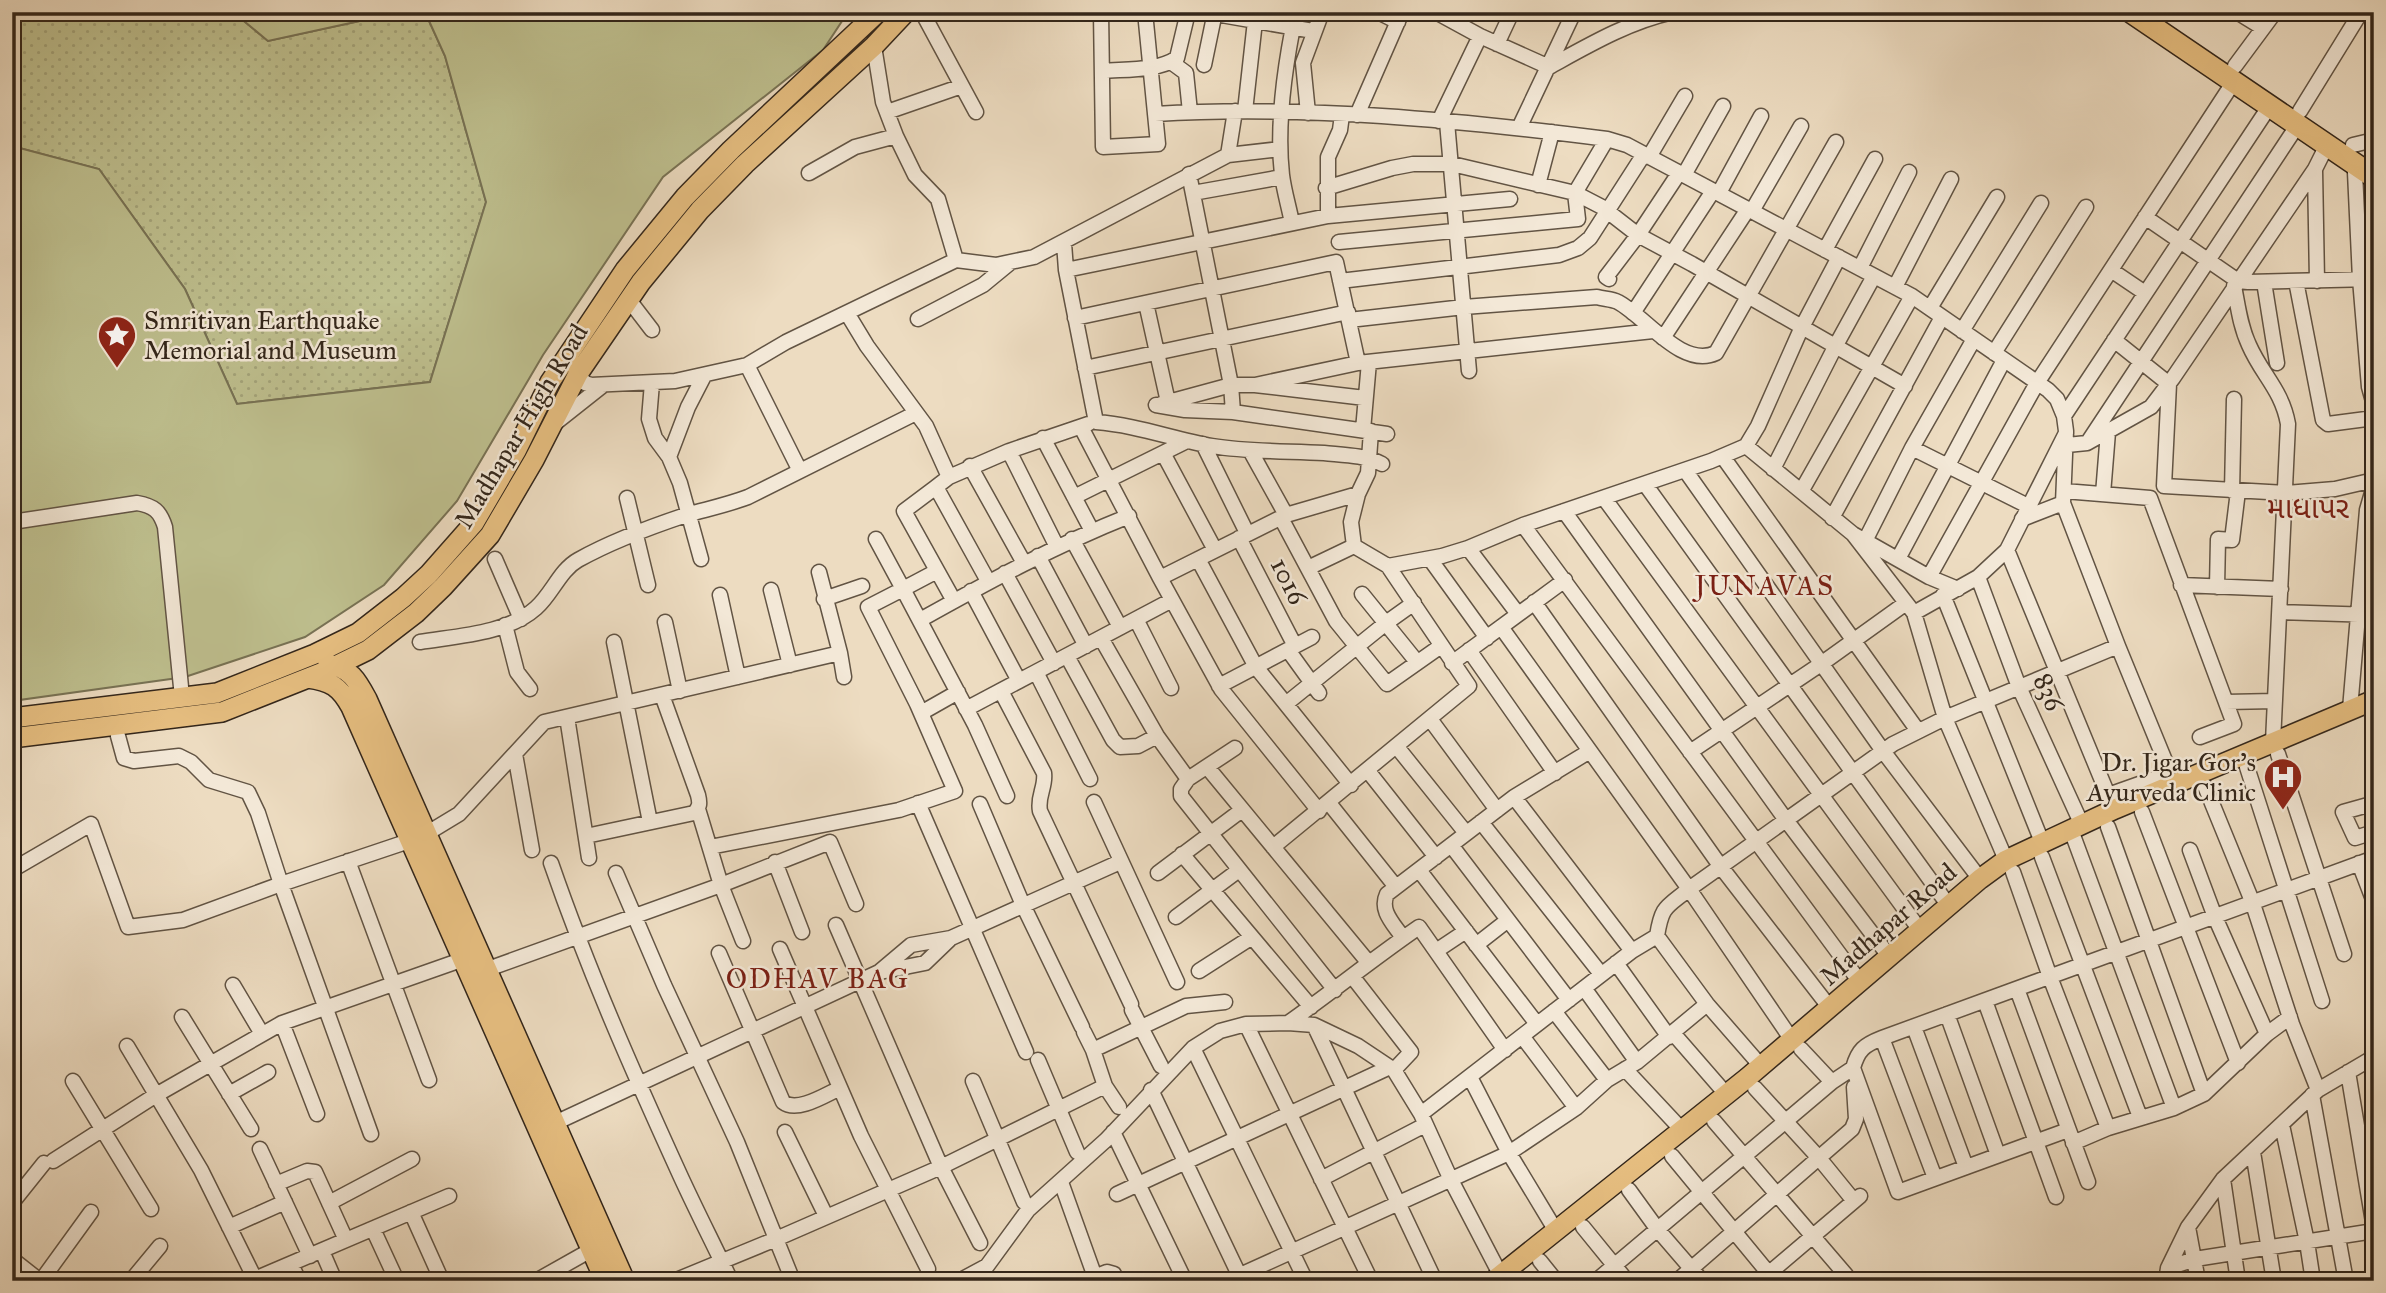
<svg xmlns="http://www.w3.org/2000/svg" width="2386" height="1293" font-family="'IM FELL Great Primer','Noto Sans Gujarati',serif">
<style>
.grass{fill:url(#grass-dots);stroke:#787254;stroke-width:2}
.green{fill:#bebf8e;stroke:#787254;stroke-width:2}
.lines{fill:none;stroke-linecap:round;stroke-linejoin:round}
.minor-casing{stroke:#625444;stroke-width:17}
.major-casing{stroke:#33261a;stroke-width:22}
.highway-casing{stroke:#33261a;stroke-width:24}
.minor{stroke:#f3e8d7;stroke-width:14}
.major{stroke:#e6be80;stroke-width:19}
.highway{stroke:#e6be80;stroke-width:21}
.labels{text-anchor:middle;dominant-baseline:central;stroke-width:5;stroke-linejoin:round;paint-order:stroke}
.poi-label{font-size:26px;fill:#33261a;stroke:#f3e8d7;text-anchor:start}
.street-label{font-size:26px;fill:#33261a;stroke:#f3e8d7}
.neighbourhood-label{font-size:28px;letter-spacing:2px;fill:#7a1f14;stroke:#f3e8d7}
.quarter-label{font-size:30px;fill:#7a1f14;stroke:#f3e8d7}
</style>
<defs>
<pattern id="grass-dots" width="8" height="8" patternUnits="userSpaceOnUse" patternTransform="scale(1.75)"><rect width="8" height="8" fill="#bebf8e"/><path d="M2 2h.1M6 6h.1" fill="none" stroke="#a4a47a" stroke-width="1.8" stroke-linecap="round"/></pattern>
</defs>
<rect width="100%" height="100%" fill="#eddcc1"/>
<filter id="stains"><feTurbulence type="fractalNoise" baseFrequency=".00286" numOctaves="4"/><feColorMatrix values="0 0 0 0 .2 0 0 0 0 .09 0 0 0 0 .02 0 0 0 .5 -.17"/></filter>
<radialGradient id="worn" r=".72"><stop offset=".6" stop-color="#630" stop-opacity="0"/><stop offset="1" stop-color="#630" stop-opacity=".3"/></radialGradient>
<!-- grass -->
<path class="grass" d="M12 12H233L268 41 401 12H425L445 56 486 202 430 382 237 404 185 289 99 169 12 146Z"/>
<!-- green -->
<path class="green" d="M233 12H401L268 41Z
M425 12H848L823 50 663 177 543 355 457 501 384 585 305 637 185 677 12 701V146L99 169 185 289 237 404 430 382 486 202 445 56Z"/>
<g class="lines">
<!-- minor casing -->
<g class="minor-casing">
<path id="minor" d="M922 12 976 112
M1101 12 1103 147 1158 144 1145 12
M1204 12 1313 31
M1378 12 1398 22
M1436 12 1480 36 1549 67C1589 45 1628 22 1673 12
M2237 12 2263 28
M1497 44 1512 12
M874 46 883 102 896 136
M1171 62 1186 73 1190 112
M1204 65 1215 12
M2235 66 2275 12
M1103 71C1126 69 1158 71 1177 58L1188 12
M1245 111 1255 21
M2300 111 2361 12
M887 112 962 86
M1308 113 1303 63 1322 12
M1155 114C1306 105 1458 120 1607 139L1627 145 1912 296 2048 390 2057 399 2064 416 2066 431 2063 503 2118 646 2168 768 2156 778
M1357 115 1402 12
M1439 121 1480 36
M1447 122 1469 371
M1519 128 1574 12
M2353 145 2374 140
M1228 155 1280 149
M1649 157 1685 96
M2315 170 2317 281
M2355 172 2360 279 2369 387 2374 405
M809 173 855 147 896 136 915 175 938 199 956 260
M1189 174 1231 385 1233 412
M1684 175 1723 106
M1538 185 1552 132
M1326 188 1392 168 1413 164H1452L1575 193 1602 207 1638 235 1692 264 1905 386
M1193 193 1282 177
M1719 193 1761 116
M1752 211 1801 126
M1328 216V157L1340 130 1342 115
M2145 217 2238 281 2248 282 2374 279
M1292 223C1289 207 1284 191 1282 175 1276 122 1285 64 1296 12
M1339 242 1578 219 1575 193 1607 139
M1064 243 1066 270 1096 422C1136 425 1173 439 1212 446 1249 452 1286 451 1324 453 1344 455 1364 455 1382 464
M1825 250 1875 159
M1860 268 1909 172
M1066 270 1328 216 1510 199
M2111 270 2145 293
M1609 279 1606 277 1638 235 1679 173
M1340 281 1559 255 1578 248 1590 238 1644 154
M2296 281 2323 420 2328 424 2374 418
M2264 282 2277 363
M2234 286C2238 306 2240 326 2249 345 2262 375 2282 390 2288 424L2273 742
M1895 287 1951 179
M629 300 652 330
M1146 303 1168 402
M1930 308 1997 197
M847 313 867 346 926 426 949 477 936 487 988 581
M1633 313 1713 191
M1075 318 1336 262 1358 363
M918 319 983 285 1011 262
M1349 320 1464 307 1597 297C1604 299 1612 299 1618 302 1646 317 1682 369 1716 353L1836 142
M1962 331 2041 203
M1663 338 1748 209
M2114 340 2169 384 2164 486 2286 493 2335 489 2374 480
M1994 353 2086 207
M747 365 800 471
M1085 368 1348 312
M578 374 585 383 591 385 675 381 747 365 786 342 956 260 996 265 1034 257 1228 155 1235 111
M652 383 649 419 655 438 669 457 680 483 701 559
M1255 385 1358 363 1653 331
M1161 404 1231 385H1255L1365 398
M1156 405 1185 410 1233 412 1387 434
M2064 416 2267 110
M554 424 602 386
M1081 427 1160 578 1221 689 1319 811
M1363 430 1369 362
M1371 431 1368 473 1358 494 1351 522 1354 546 1388 566 1442 556 1468 548 1523 525 1711 461 1746 446 1758 426 1801 329 1839 257
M1043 438 1092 531
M2088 442 2295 129
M1203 444 1247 533
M2067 445 2087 443 2151 407 2173 378 2315 169 2325 149
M1746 446 1853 534 1929 577 1958 589
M1912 448 2028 506
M1009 451 1057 547
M1251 452 1286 515
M1163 453 1215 550
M669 457 688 407 704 376
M1723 457 1918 731
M970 466 1024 563
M1773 469 1835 347 1874 276
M1685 470 1883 751 1980 879
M949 477 1009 451 1088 424
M1645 484 1949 906
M936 487 904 511 954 601
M1802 490 1912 296
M2064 491 2150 498 2234 724 2200 737
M2232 491 2234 399
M2103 494 2108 432
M1074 497 1187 441
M627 498 648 585
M1604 498 1920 930
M1564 511 1786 820 1889 956
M1281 518 1336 621 1387 684 1441 646
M1832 518 1942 317
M2022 519 2063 503
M12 522 137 503C154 506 160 511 165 527L182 697
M1523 525 1860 982
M1853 534 1914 613 1978 577 2007 550 2066 433
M1239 538 1295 646
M876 539 903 589 937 571
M1072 539 1120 627
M1865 541 1912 448 1974 339
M1468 548 1518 614
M2007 550 2108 795 2156 778 2158 785
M1038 556 1086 646
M495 559 521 619
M1198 559 1256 667 1351 785
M1430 559 1487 638
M1898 559 2004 360
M1308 568 1354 546
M819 572 840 653 844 677
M1005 573 1054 663
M1929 577 2037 383 2231 86
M1978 577 2019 687 2082 825
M1160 578 1286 515 1358 494
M2181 585 2281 589
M2217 587 2218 539 2232 540 2238 491
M771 590 790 665
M971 591 1019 681
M1362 594 1417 662
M720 595 738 677
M1943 595 2042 842
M824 599 862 586
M1534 602 1721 867 1830 1008
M2280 612 2374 615
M1914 613 1945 718 2006 860
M1136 619 1171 688
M920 620C988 582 1056 545 1129 516
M665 622 680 691
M505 625 517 672 530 689
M1501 627 1689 889 1792 1040
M1101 638 1157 736 1188 779
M420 642C457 636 507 634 536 608 552 594 560 570 578 560 612 541 650 527 686 515 707 509 727 505 748 497L916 413
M614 642 650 822
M1288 650 1319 693
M1469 650 1555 773
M1067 656 1113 740 1120 747 1138 746 1157 736
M1452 663 1565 580
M1036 672 1090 779
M1219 686 1312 637
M1001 691 1044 773C1046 787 1037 796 1040 811L1131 1004
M2226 702 2275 701
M1287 703 1386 623 1414 603
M966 709 1172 600
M2350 709 2367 510 2374 486
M921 713 958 692
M567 717 589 858
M1430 719 1497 810
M118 736 124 758 134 761 179 756 191 762 209 780 248 792 258 813 281 884 371 1134
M1397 747 1466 833
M1235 748 1188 779 1181 789V796L1335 990
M1690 752 1821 664 1906 603
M515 754 532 850
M2278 754 2344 954
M2247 767 2322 1001
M1208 768 1368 962
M1368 771 1436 857
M2205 786 2252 901 2292 1024 2318 1090
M1514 797 1632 951
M1094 802 1177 982
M918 803 1026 1052
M1329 803 1396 887
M980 804 1023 905 1082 1027
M698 809 721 885 743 941
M2142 812 2238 1063
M2374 814 2368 805 2343 812 2355 838 2374 832
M1481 822 1601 974
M2108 827 2204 1094
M2071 830 2174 1108
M426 834 459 814 544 722 840 653
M586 836 694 813C700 807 700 803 698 795L662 695
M1451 845 1569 1000
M710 847 899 810 955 791 917 704 868 607 903 589 975 725 1007 796
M1273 847 1469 686 1388 566
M2190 850 2215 917 2267 1034
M1182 854 1311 1007
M2042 857 2140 1117
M348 861 429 1080
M775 862 802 932
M551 863C588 970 633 1072 680 1175 696 1210 714 1245 731 1281
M2359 863 2374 902
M12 870 91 824 128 927 183 920 281 884 409 841
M1419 870 1537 1024
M2013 872 2050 977 2108 1128
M616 873 664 985 737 1142 793 1281
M1158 873 1242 810
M1176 917 1239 870
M836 925 941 1167 980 1243
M1657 936 1707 1004 1761 1066
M1403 938C1394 924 1379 911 1387 894L1514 797 1590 751
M1476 945 1508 920
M780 949 861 1136 928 1269
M1436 951 1466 931
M719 953 783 1102C797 1113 825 1095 840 1088
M1616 963 1669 1037
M488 969 721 885 830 842 856 904
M1199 971 1252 937
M880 972 925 963 951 938
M1352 976 1411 1052 1394 1070
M233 985 262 1034
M1584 988 1637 1062
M2017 989 2088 1182
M1985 1001 2056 1197
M1132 1010 1161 1066
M1554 1011 1607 1080
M1947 1014 1998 1155
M182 1017 251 1129
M282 1023 317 1114
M1288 1023C1332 992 1374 958 1419 927L1505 1050
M1246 1024 1371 1281
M1314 1025 1435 1281
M1914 1027 1966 1167
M1084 1032 1093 1050 1105 1086 1119 1107
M1673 1033 1726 1094
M1522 1036 1576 1108
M1882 1038 1935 1178
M127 1046 201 1170 255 1279
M1193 1048 1306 1281
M1801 1049 1832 1082
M1093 1050 1186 1006 1225 1002
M1038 1060 1077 1152
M1625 1069 1682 1130
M2348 1072 2374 1228
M1470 1077 1509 1153 1556 1231
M73 1081 151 1209
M973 1081 1024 1202
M1755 1088 1819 1158 1854 1201
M1151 1090 1242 1281
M229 1094 268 1072
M2312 1095 2346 1281
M1421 1114 1632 951 1657 936C1662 905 1666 908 1689 889L1893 744 1945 718 2118 646
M1714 1121 1846 1275
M555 1123 879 972 911 945 951 938 1120 862
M2282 1125 2307 1242 2313 1281
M2068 1130 1898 1192 1853 1068C1858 1050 1864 1045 1882 1038L2374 858
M785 1132 826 1216
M1113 1132 1185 1281
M2073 1143 2108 1128 2174 1108 2204 1094 2267 1034 2290 1017
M260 1149 310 1256
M2253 1152 2274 1281
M1672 1156 1775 1281
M53 1161 156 1095 282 1023 464 959
M1321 1179 1425 1125
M2223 1179 2238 1281
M1061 1182 1095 1277
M276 1184 307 1171 315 1172 346 1240
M1629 1190 1658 1230 1702 1281
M1117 1194 1390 1067
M12 1203 44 1163
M329 1203 412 1159
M411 1212 442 1281
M229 1227 285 1202
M1583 1227 1627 1281
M2188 1227 2198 1281
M373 1229 397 1281
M322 1251 335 1281
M12 1259 40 1281
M1540 1261 1556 1281
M291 1264 299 1281
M2168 1268 2195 1259 2374 1231
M1087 1280 1107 1272 1114 1274 1117 1281
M41 1281 91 1212
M131 1281 160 1246
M250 1281 449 1196
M536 1281 591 1250
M674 1281 776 1239 941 1167 1105 1086
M959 1281 987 1266 1028 1210 1106 1140 1193 1048 1220 1031 1246 1024 1288 1023 1314 1025 1358 1046 1394 1070 1421 1114 1451 1180 1500 1274
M1227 1281 1509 1153 1576 1108 1607 1080 1637 1062 1707 1004
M1596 1281 1832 1082 1853 1068
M1677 1281 1852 1129 1856 1119 1854 1087
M1760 1281 1860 1196
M2166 1281 2168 1268 2188 1227 2223 1179 2318 1090 2374 1057"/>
</g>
<!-- major casing -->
<g class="major-casing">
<path id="major" d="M328 664C350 668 357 680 367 699L625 1281
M308 678C331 681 340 687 351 707L605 1281
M12 718 217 693 315 654 358 633 403 598 429 574 474 523 516 451 550 382 625 270 685 197 731 150 878 12
M12 738 222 712 323 672 368 650 416 613 443 587 490 535 534 460 578 374 641 282 700 210 745 164 874 46 906 12
M1493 1281 1747 1078 1980 879 2006 860 2115 809 2374 700"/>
</g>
<!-- highway casing -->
<g class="highway-casing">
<path id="highway" d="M2131 12 2374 177"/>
</g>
<!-- minor -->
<use href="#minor" class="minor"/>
<!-- major -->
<use href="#major" class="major"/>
<!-- highway -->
<use href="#highway" class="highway"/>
</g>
<!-- icons -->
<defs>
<g id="sight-pin" transform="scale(2.0125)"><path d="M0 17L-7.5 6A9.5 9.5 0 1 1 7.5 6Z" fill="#8f2418" stroke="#f3e8d7"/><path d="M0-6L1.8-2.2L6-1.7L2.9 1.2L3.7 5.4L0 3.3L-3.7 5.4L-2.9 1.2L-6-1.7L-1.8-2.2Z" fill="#fff"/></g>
<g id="hospital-pin" transform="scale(2.0125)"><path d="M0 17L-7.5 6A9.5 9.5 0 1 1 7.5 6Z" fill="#8f2418" stroke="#f3e8d7"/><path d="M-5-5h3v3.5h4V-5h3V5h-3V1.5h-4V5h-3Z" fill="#fff"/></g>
</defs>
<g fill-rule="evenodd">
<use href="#sight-pin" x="117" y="335"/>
<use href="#hospital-pin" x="2283" y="777"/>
</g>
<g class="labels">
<!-- poi labels -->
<g class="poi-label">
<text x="144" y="320">Smritivan Earthquake<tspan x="144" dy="30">Memorial and Museum</tspan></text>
<text x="2256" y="762" text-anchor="end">Dr. Jigar Gor's<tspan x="2256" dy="30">Ayurveda Clinic</tspan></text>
</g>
<!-- street labels -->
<g class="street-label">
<text transform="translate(521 426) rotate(-59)">Madhapar High Road</text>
<text transform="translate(1289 581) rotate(63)">1016</text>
<text transform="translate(2049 692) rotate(66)">836</text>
<text transform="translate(1888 924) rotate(-41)">Madhapar Road</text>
</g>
<!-- neighbourhood labels -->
<g class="neighbourhood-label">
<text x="1765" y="585">JUNAVAS</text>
<text x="818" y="978">ODHAV BAG</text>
</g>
<!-- quarter labels -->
<g class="quarter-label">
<text x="2308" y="508">માધાપર</text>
</g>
</g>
<!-- margin -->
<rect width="2386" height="1293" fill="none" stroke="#eddcc1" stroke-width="42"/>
<rect x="14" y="14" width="2358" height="1265" fill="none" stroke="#33261a" stroke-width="3.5"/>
<rect x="21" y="21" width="2344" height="1251" fill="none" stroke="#33261a" stroke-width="2"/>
<rect width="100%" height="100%" filter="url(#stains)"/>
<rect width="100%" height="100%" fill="url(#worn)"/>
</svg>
